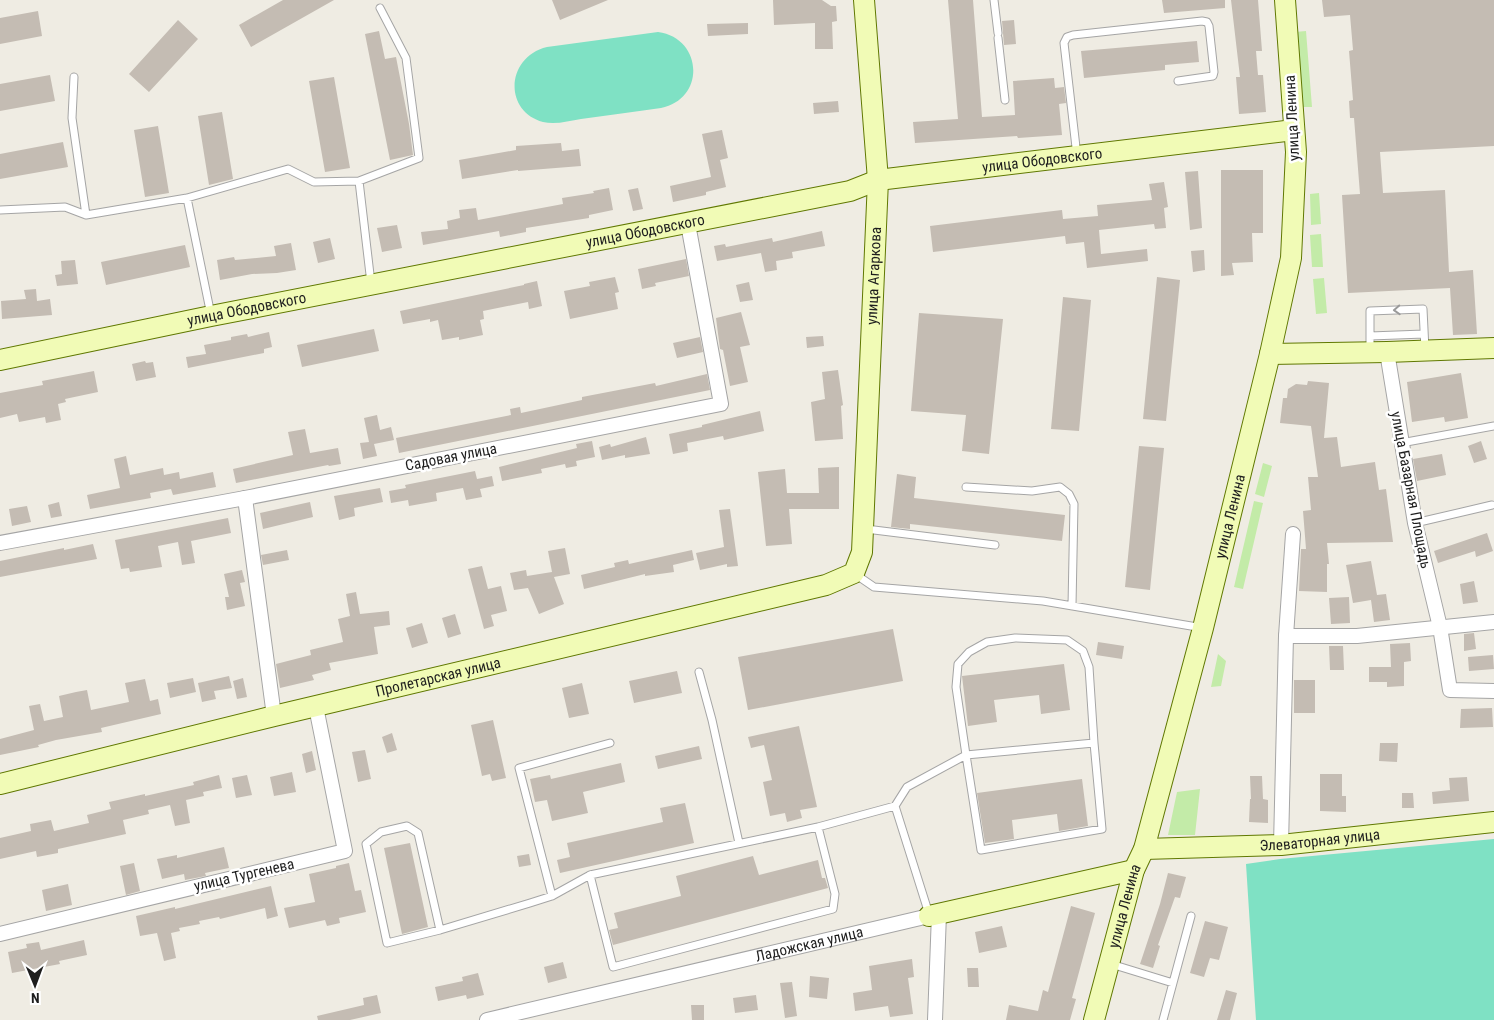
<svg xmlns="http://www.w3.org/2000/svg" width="1494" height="1020" font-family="'Roboto Condensed',sans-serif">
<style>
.grass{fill:#c3eba8}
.pitch{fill:#7fe1c4}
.building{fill:#c4bcb3}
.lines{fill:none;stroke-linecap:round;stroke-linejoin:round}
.lane-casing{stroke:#a5a5a5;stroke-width:9}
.street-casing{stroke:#a5a5a5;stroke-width:16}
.secondary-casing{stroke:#607802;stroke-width:22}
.lane{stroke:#fff;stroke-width:7}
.street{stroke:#fff;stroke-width:14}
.secondary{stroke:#f1fbb6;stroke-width:20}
.oneway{stroke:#9a9a9a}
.labels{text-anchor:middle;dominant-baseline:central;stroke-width:5;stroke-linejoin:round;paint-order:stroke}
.street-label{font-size:15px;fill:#1e1e1e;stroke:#fff}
</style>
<rect width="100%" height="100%" fill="#efece3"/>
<!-- grass -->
<path class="grass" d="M1306 31 1312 107H1301L1295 32Z
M1319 193 1321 224 1311 225 1310 194Z
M1321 234 1323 267H1312L1310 235Z
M1324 278 1327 313 1316 314 1313 279Z
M1263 463 1272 466 1264 497 1255 494Z
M1254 501 1263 503 1243 589 1234 587Z
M1218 654 1226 661 1221 686 1211 687Z
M1200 789 1195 835H1168L1177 792Z"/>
<!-- pitch -->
<path class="pitch" d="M658 32C703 38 706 99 661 108 635 112 608 115 581 119 569 121 555 125 543 122 503 111 506 57 547 47Z
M1494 839V1020H1256L1246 864 1280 859Z"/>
<!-- building -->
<path class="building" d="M283 0H334L251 47 239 25Z
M552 0H608L560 20Z
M773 0H822L831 6H836L837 21 832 22 833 49H815V23L774 25Z
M948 0H973L982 117 1015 115 1013 81 1054 78 1055 88 1064 87 1066 103 1059 104 1062 135 1018 138 1017 136 915 143 913 122 958 119Z
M1162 0H1225V8L1164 13Z
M1231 0H1258L1262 51H1256L1258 75H1263L1266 112 1239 114 1236 77H1240Z
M1322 0H1494V146L1380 152 1383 193 1445 190 1449 272 1473 270 1477 334 1453 335 1450 288 1348 293 1342 195 1360 194 1354 118H1350L1349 101 1353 100 1349 51 1353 50 1350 15 1324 17Z
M38 11 42 36 0 44V18Z
M178 20 198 39 149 92 129 74Z
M1014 20 1016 44 1004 45 1002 21Z
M748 23V34L708 36 707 24Z
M379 31 385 59 396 57 409 124 413 155 390 160 365 34Z
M1197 41 1199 62 1165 65V70L1084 78 1081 51Z
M50 75 55 101 0 111V84Z
M334 77 350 168 325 172 309 81Z
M838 101 839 112 814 114 813 103Z
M222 112 233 179 209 185 198 116Z
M158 126 169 193 145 197 134 130Z
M722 130 728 158 720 160 726 187 706 192V195L673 202 670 186 711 177 702 134Z
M63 142 68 167 0 179V154Z
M561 143 562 151 579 149 581 166 518 171V170L462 179 459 160 516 150V146Z
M1221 170H1263V233H1252L1253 262 1232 263 1234 275 1221 276Z
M1198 171 1202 228 1190 230 1185 172Z
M1164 182 1168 207 1164 208 1166 228 1155 229 1154 224 1099 230 1101 254 1147 249 1148 261 1087 268 1084 242 1066 244 1065 236 933 252 930 226 1062 210 1063 219 1098 216 1097 205 1152 200 1149 184Z
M609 188 613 210 589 215V218L526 228V232L500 237 499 231 423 245 421 232 448 229 447 221 460 218 459 210 476 208 478 220 563 204 562 198 594 193 593 191Z
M638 188 643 209 633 211 628 190Z
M397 225 402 248 382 252 377 228Z
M822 231 825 246 792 252 793 258 776 261 777 270 765 272 761 253 717 261 714 246 725 244 726 247 772 238 773 242Z
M330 238 335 259 318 263 313 242Z
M291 243 296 270 277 273 252 274 220 280 217 260 234 257 235 260 276 256 274 246Z
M185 245 190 267 106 285 101 262Z
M1204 250 1205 270 1193 272 1191 251Z
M686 259 689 276 655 283 656 286 642 289 638 269Z
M75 260 78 284 57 286 55 275 62 274 61 261Z
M615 277 619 292 615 293 618 309 570 319 564 291 590 286 589 282Z
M1157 277 1180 280 1166 421 1143 419Z
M537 281 542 306 529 309 528 302 483 311 484 319 480 320 483 335 459 340V337L442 340 438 320 430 322V319L403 324 400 311 524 285V284Z
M749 282 753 300 740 302 736 285Z
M36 289 37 301 50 299 52 315 2 319 1 301 26 299 24 290Z
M1063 297 1091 300 1079 431 1051 429Z
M741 312 750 345 740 347 748 382 730 386 723 350 720 349 716 318Z
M919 313 1003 319 989 454 962 451 966 415 911 411Z
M374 329 379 351 302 367 297 345Z
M269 332 272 347 264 349V353L188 368 186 357 206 354 204 345 231 340V337L247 334 248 337Z
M823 336 824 346 807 348 806 337Z
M700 337 703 352 677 358 673 343Z
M145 361 146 363 153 362 156 377 136 381 132 364Z
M838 370 843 405 841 406 843 439 815 441 811 402 825 399 822 372Z
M94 371 98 392 65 399 66 402 58 404 61 420 46 423 45 417 19 422 17 414 0 418V393L43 385 42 381Z
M1461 373 1468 418 1445 422 1444 417 1412 422 1407 382Z
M707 374 710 390 399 453 396 438 511 415 510 409 520 407 521 413 582 400V397L655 383 656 386Z
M1308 381 1329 383 1324 438 1337 437 1341 467 1375 462 1379 490 1386 489 1393 542 1327 543 1329 564H1327V592L1299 591 1301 549H1306L1303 511 1311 510 1308 477H1318L1311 426 1280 423 1283 398H1287L1288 389 1296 384 1307 385Z
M760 411 764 431 724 440 723 436 687 443 688 451 673 454 669 434 702 427V425Z
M377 415 380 430 391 427 394 440 374 444 377 456 363 459 360 443 369 442 364 418Z
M305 429 310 453 338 448 341 464 329 466 328 465 236 483 233 469 293 455 288 432Z
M646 437 650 454 625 458V455L602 460 599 447 610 444 611 447Z
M592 441 595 457 576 461 577 466 566 468 565 464 541 469 542 473 502 481 499 467 577 448 576 444Z
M1481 441 1487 459 1474 463 1468 446Z
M1139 446 1164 448 1150 590 1125 587Z
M1442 454 1446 475 1417 481 1413 459Z
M126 456 130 475 163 468 164 475 179 472 180 479 213 472 216 487 173 495 171 489 150 493 151 498 90 509 87 495 120 488 114 459Z
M839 467V509H789L792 544 766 546 758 472 785 469 787 493H819L818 468Z
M475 471 477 479 492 476 494 486 480 489 482 497 466 500 463 488 436 493 437 501 409 506 408 500 391 503 389 491 406 488 405 485Z
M897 474 916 477 914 498 1065 515 1062 541 910 524V529L891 527Z
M380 488 383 502 354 508 355 516 339 520 334 496Z
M59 502 62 516 51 518 48 505Z
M310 502 313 517 263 529 260 513Z
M27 506 31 522 12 526 9 509Z
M730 509 738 566 727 567V564L700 570 696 553 724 547 719 510Z
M228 518 231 533 191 541 195 563 182 565 178 542 158 546 162 567 130 572 129 568 121 569 115 540Z
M1487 533 1493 551 1476 557 1475 551 1438 563 1434 551Z
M93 544 97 559 0 577V561L64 548V550Z
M565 548 570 574 554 577 564 604 539 614 528 588 514 590 510 573 526 570 527 576 552 572 548 551Z
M287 550 289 560 263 565 261 555Z
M692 550 694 560 673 565 674 572 645 576V574L584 589 581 575 615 567 614 563 628 560 629 564Z
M1371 561 1377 595 1386 594 1390 620 1374 622 1371 600 1353 603 1346 565Z
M482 566 488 589 501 586 507 611 491 615 494 626 484 629 468 569Z
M242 570 245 582 240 583 245 606 227 610 225 597H229L224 574Z
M1474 581 1478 602 1463 604 1460 584Z
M356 592 360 614 389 611 390 625 374 627 378 654 329 663 331 670 312 675 314 680 280 688 276 664 311 655 310 650 343 642 338 619 350 616 346 594Z
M1349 597 1350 623 1331 624 1329 598Z
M455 614 461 634 448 638 442 618Z
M422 623 428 643 412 648 406 628Z
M893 629 903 681 748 710 738 657Z
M1474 633 1476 649 1464 651V634Z
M1098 642 1124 646 1122 659 1096 655Z
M1410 643 1411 661 1404 662V686L1387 687V682H1369V667H1391L1390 644Z
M1329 646H1343L1344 670H1330Z
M1493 655 1494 669 1469 671 1468 657Z
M1064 664 1070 710 1041 714 1039 695 994 700 997 722 968 726 962 676Z
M677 671 682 693 634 703 629 681Z
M229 676 232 688 214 691 216 699 202 702 198 683Z
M193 678 196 692 170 698 167 683Z
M243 678 247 697 237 699 233 681Z
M145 679 150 701 158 699 161 714 101 728 102 732 56 740 38 745 39 747 0 755V739L34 730 29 706 40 704 44 721 63 717 59 696 76 692 87 690 91 710 129 702 125 683Z
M1294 680H1315V713H1294Z
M582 683 589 714 569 718 562 688Z
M1492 708 1493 727 1460 728 1461 709Z
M493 720 506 778 492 781 490 774 482 776 471 725Z
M799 726 817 807 800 810 802 818 787 822 785 813 770 816 763 782 772 780 764 745 751 748 748 737Z
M392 733 397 750 387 753 382 737Z
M1380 743H1398L1397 762 1379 761Z
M699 746 702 759 658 769 655 756Z
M365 750 371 779 358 782 352 752Z
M312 751 316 770 306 773 302 754Z
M621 763 625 782 583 792 588 813 552 821 547 800 535 802 530 779 550 775 551 779Z
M292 772 296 792 274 796 270 777Z
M1320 774H1342V796H1346V812L1320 811Z
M219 775 222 788 203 792 204 796 186 800 190 823 175 826 170 805 148 810 149 814 123 820 126 834 58 849V853L37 857 36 851 0 859V838L31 831 30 824 51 820 54 831 89 823 87 815 111 809 109 802 145 794V796L194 785 193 782Z
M247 775 252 795 236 798 232 778Z
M1250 776H1262L1263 799 1268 800V823L1249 822 1250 799H1251Z
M1467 777 1469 801 1433 804 1432 792 1450 790 1449 778Z
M1082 779 1088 826 1059 831 1057 814 1012 820 1014 839 985 843 977 793Z
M1402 793H1413L1414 808H1402Z
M685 803 694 843 560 873 557 860 570 857 567 843 663 822 660 808Z
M410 843 428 927 402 934 384 848Z
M224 847 229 868 205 873 206 876 185 880 184 874 162 879 157 859 177 855V858Z
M529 854 531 865 519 867 517 856Z
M753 856 759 875 818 860 822 878H825L828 888 613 945 609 930 618 928 614 913 681 896 676 876Z
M134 863 140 891 126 895 120 866Z
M349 863 355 891 361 890 366 912 339 918 340 923 327 926 325 920 289 928 284 908 315 902 309 874 336 868V866Z
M1168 873 1186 877 1180 898 1175 897 1158 945 1160 946 1153 968 1140 964 1160 904Z
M68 884 72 905 46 911 42 890Z
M271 886 278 916 267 919 265 908 220 919 219 917 199 921 200 924 179 928 180 931 171 933 176 958 164 961 157 933 140 936 136 916 175 907V909Z
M1071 906 1095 913 1072 998 1076 999 1070 1020H1006L1009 1005 1038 1011 1043 990 1048 992Z
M1205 921 1228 927 1219 960 1210 958 1204 977 1190 973Z
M1002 926 1007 947 979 953 975 932Z
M84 940 87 955 59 961 60 964 12 973 8 952 27 948 26 944 39 942 41 950Z
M912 959 914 977 908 978 913 1014 890 1017 888 1006 855 1011 853 993 872 990 869 966Z
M563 962 567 978 548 983 544 967Z
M967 968H978L979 987H968Z
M478 973 484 995 467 999 466 995 438 1001 435 987 463 981 462 977Z
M810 976 829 978 827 999 809 997Z
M792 982 797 1016 785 1018 780 983Z
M1226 990 1237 993 1230 1020H1217Z
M377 995 381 1013 350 1020H318L317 1016 364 1005 363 998Z
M756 995 758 1010 735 1013 733 998Z
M691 1005H704V1020H692Z"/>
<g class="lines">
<!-- lane casing -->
<g class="lane-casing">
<path id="lane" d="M994 0 998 33
M998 38 1005 100
M74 77 72 118 86 215 187 198 288 169 314 182 359 181 371 283
M1077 156 1064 43 1067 37 1073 35 1202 21 1207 22 1209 26 1214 72 1213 76 1178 81
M359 181 419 158 406 58 380 8
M187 198 211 315
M0 210 65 207 86 215
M1370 336 1424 334
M1370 350V311L1423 309 1425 350
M1401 443 1494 426
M966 487 1032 491 1060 487 1069 494 1074 504 1072 606
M1415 523 1492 505
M866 529 995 545
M855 574 874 587 1043 601 1203 628
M699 672 712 720 739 843
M818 827 590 875 613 967 833 909 835 894 818 827 895 806
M552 896 519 768 610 743
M929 914 895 806 907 787 966 755 981 850 1102 829 1094 743 966 755 956 687 958 664 969 652 987 642 1015 638 1067 640 1083 651 1089 667 1094 743
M440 930 418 833 407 826 381 832 366 844 387 943 440 930 530 903 552 896 590 875
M1111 964 1173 983
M1163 1020 1191 916"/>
</g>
<!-- street casing -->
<g class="street-casing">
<g id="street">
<path d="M1387 352 1415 523 1440 627 1450 690 1494 691"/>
<path d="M245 498 274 716"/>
<path d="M0 543 245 498 721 404 688 224"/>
<path d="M1286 636H1357L1494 622"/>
<path d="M1281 845 1286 636 1293 534"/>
<path d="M0 934 345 851 316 707"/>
<path id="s1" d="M487 1020 929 916"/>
<path d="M935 1020 939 914"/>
</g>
</g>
<!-- secondary casing -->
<g class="secondary-casing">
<g id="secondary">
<path d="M1270 354 1387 352 1494 348"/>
<path id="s2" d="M0 360 211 316 850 191 878 180 1294 130"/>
<path id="s3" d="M0 784 274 716 826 585 854 573 862 552 878 180 864 0"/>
<path id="s4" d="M1144 849 1281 845 1494 822"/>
<path d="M929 916 1134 870"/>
<path id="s5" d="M1094 1020 1134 870 1144 849 1203 628 1270 354 1291 258 1296 152 1285 0"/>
</g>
</g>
<!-- lane -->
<use href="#lane" class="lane"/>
<!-- street -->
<use href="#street" class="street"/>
<!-- secondary -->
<use href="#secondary" class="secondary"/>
</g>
<!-- one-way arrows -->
<defs><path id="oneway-chevron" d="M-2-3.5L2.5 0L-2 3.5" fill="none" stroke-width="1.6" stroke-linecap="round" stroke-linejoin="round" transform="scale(1.25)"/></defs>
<use class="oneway" href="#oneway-chevron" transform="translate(1397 310) rotate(177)"/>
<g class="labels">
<!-- street labels -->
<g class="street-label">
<text transform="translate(1292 118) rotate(-93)">улица Ленина</text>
<text stroke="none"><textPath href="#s2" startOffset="1062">улица Ободовского</textPath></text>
<text stroke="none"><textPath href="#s2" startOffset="658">улица Ободовского</textPath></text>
<text stroke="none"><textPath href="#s3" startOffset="1179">улица Агаркова</textPath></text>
<text stroke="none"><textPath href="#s2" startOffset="252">улица Ободовского</textPath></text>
<text transform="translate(451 457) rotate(-11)">Садовая улица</text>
<text transform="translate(1411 490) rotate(79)">улица Базарная Площадь</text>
<text stroke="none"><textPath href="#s5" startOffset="522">улица Ленина</textPath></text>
<text stroke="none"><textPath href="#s3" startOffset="451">Пролетарская улица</textPath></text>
<text stroke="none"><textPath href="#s4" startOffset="176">Элеваторная улица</textPath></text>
<text transform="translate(244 875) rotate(-13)">улица Тургенева</text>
<text stroke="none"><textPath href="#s5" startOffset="118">улица Ленина</textPath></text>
<text stroke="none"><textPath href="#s1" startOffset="331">Ладожская улица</textPath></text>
</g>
</g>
<!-- north arrow -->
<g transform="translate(35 985) rotate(179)" stroke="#ffffff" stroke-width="4" paint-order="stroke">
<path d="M0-4L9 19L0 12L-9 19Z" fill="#1e1e1e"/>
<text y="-8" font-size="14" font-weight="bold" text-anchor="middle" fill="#1e1e1e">N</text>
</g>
</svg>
